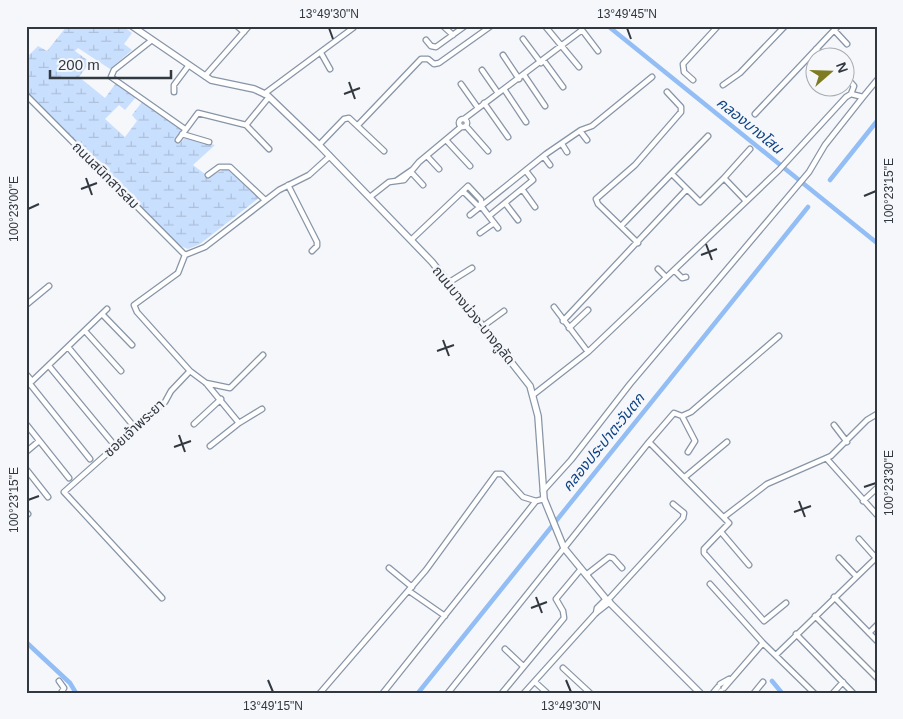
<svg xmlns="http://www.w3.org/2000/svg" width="903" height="719" font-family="Arial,'Noto Sans Thai',sans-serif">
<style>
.wetland{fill:url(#wetland-marsh)}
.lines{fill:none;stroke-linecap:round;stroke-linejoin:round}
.canal{stroke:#93bdf5;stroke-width:4.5}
.minor-casing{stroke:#8895a6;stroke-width:7}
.tertiary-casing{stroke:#8895a6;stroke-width:8}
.minor{stroke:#fff;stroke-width:4.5}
.tertiary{stroke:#fff;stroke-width:5.5}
.ticks{fill:none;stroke:#32383f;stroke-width:2}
.labels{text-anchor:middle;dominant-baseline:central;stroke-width:5;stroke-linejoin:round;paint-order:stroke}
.street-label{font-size:14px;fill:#32383f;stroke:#f5f7fb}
.water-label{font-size:15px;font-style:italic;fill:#0e4385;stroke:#f5f7fb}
.neatline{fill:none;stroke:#32383f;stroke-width:2}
.ticks-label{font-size:12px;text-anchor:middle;fill:#32383f}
</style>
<defs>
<pattern id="wetland-marsh" width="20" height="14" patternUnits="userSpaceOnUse" patternTransform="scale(1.25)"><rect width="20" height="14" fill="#c9dffe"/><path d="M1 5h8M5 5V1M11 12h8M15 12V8" fill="none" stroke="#adc0db"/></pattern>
</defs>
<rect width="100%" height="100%" fill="#f5f7fb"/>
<!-- wetland -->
<path class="wetland" d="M67 26H123L132 33 124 44 132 50 110 69 78 48 75 51 90 62 79 77 105 98 116 83 136 97 125 110 119 105 105 119 125 137 137 121 132 115 142 102 182 130 174 140 179 144 185 138 215 145 193 165 209 177 227 168 260 197 200 244 188 249 178 245 26 92V58L38 46 47 51Z"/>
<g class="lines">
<!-- canal -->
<path class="canal" d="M608 26 877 243
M830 180 877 121
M26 642 70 683 76 693
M772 681 782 693
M418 693 808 207"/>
<!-- minor casing -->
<g class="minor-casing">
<path id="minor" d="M237 26 244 32
M443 26 453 35
M545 26 579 67
M579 26 598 51
M834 30 847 44
M523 39 541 63
M152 40 114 70 111 77 185 129
M426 40 431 46 436 47 465 26
M816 49 825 58
M321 53 330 69
M503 55 519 79
M544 61 563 87
M482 70 498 93
M524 75 545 106
M205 76 249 26
M846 77 854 86 851 94
M693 80 684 72 683 64 718 26
M461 84 478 108
M723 85 740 73 785 26
M504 89 526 122
M174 92V85L189 65
M264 94 353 28
M26 95 185 255
M484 103 508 137
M755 114 838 26
M459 123a4 4 0 1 1 8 0a4 4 0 1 1-8 0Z
M464 119 582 30
M246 125 269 149
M358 125 421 59H428L434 64 439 63 491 26
M466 126 488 151
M580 131 587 140
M182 134 209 142
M178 140 198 113 246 125 269 97
M446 140 470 166
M562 144 567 152
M319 145 344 119 349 118 384 151
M427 156 439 169
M544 157 550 165
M411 172 423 185
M672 174 700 202 724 178
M208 175 219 167H230L265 200
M396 181 412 170
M288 185 317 242V246L312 251
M522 189 535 207
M370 197 389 182 404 180 419 162 461 127
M746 201 724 178 750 149
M505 203 518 220
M481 206 498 228
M470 215 546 154 581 130 592 126 652 77
M489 216 533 180 526 171
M621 226 708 136
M480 233 494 223
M411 240C430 222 449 204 468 186L481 200V206L477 205 463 191
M638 243 598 204 596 199 635 165 681 112V107L667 92
M658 269 666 277
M674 270 682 278 686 277
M448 283 472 268
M26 305 49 286
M554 307 588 352
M102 314 132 345
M563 321 686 190
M482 327 504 311
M569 328 588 310
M85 331 121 371
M68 347 131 423
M49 366 111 441
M190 371 206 383 239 423 210 446
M26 374 32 381
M206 383 230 388 263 355
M30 384 90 459
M26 387 107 309
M533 395 588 352 779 170 846 97 851 94 863 97 877 80
M682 416 695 441 688 452
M239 423 262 409
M26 424 69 478
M194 424 221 399
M834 425 847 442
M649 442 674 413 682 416 691 412 779 336
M26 452 39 441
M827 459 877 515
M26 469 48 497
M685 477 727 442
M543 491 571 460 630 384 809 172 825 145 863 97
M863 501 877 488
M26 512 28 514
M724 517 767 484 831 456 867 420 877 414
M721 532 749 565
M859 539 876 558
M839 558 856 576
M389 568 412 587
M586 575 609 557 613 558 622 568
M710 584 763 643
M409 591 445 616
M834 597 877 641
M162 598 64 492 165 402 171 391 190 371 137 312 134 305 178 273 185 255 205 247 279 190 309 175 330 156
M608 600 683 518 684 513 673 504
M596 613 597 608 606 599
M815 616 877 678
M869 633 877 625
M796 634 853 693
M505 649 523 666
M776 655 877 557
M563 668 590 693
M59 681 64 688 61 693
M535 682 547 693
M720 684 729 679
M724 688 763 643 814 693
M320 693 426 570 496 474H502L523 497 536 501
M383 693 536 501 544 499
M448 693 649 442 729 523 704 549V553L764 621 786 603
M502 693 564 618 563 611 556 599 581 569
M524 693 596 613 610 602
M713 693 718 687
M719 693 721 691
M754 693 763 682
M833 693 843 682"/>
</g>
<!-- tertiary casing -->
<g class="tertiary-casing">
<path id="tertiary" d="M132 26 211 80 254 89 267 95 319 145 432 262 530 386 538 416 544 499 564 548 606 599 700 693"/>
</g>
<!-- minor -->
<use href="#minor" class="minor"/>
<!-- tertiary -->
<use href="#tertiary" class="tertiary"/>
</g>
<!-- ticks -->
<path class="ticks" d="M329 28 333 39M627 28 631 39M349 82 355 99M344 94 360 88M86 178 92 195M81 189 97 183M864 196 876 191M28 209 39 204M706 244 712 260M701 255 717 249M443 340 449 356M437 351 454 345M179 435 185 452M174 447 191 441M864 487 876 483M28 500 39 496M799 501 805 517M794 512 811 506M536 597 542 613M531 608 547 602M268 680 273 692M566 680 571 692"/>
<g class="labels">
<!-- street labels -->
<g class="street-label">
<text transform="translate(106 175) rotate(45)">ถนนสนิทสารสม</text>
<text transform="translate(474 315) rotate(51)">ถนนบางม่วง-บางคูลัด</text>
<text transform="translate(134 428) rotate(-43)">ซอยเจ้าพระยา</text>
</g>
<!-- water labels -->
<g class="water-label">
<text transform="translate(750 125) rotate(39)">คลองบางโสน</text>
<text transform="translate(603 442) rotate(-51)">คลองประปาตะวันตก</text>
</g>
</g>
<!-- border -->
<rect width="903" height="719" fill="none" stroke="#f5f7fb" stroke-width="55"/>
<!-- north arrow -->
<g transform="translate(830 72) rotate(70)"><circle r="24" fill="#f5f7fb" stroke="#a7abb0"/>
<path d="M0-4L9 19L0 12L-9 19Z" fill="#7f7b21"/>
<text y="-8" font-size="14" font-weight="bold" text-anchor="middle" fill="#32383f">N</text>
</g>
<!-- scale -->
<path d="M50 70v8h121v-8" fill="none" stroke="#32383f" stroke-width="2.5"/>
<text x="58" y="70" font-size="15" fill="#32383f" stroke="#f5f7fb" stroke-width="4" paint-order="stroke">200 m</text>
<rect x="28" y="28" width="848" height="664" class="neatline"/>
<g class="ticks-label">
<text x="329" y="18">13°49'30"N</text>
<text x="627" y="18">13°49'45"N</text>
<text transform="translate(889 191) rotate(-90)" y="4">100°23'15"E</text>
<text transform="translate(14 209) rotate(-90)" y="4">100°23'00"E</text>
<text transform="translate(889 483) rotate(-90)" y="4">100°23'30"E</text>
<text transform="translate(14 500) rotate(-90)" y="4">100°23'15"E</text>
<text x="273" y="710">13°49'15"N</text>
<text x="571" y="710">13°49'30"N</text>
</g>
</svg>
